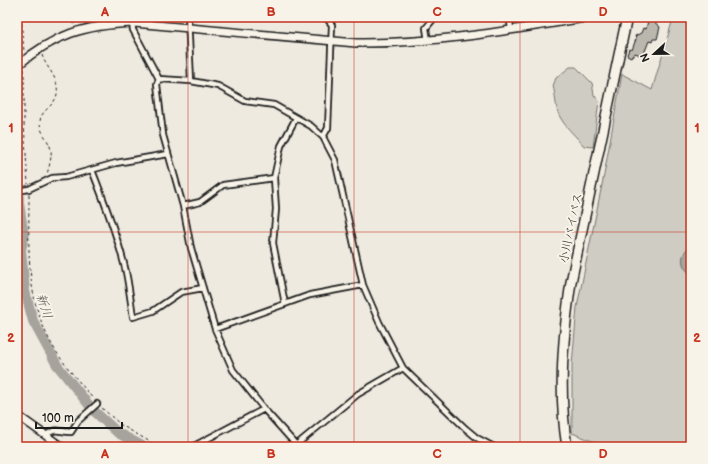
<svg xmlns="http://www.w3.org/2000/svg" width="708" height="464" font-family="'Balsamiq Sans','Klee One',sans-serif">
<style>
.green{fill:#cfccc3;stroke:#767470}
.water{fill:#a6a39d;stroke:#6f6d69}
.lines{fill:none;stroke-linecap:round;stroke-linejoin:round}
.river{stroke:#a6a39d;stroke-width:10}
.building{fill:#bab7af;stroke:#1c1c1c}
.street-casing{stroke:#1c1c1c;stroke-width:8}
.secondary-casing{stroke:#1c1c1c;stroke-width:10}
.primary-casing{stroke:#1c1c1c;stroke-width:10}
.highway-casing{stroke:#1c1c1c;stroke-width:12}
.path{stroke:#1c1c1c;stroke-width:1;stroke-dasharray:3 3;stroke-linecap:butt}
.street{stroke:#f7f3e8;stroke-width:4.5}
.secondary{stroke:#f7f3e8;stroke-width:7}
.primary{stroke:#f7f3e8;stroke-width:7}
.highway{stroke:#f7f3e8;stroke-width:9}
.grid{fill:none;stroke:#c8321e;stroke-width:1;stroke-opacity:0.55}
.labels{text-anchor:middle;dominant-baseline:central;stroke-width:4;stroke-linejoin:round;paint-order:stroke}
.street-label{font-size:12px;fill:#1c1c1c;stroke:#f7f3e8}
.water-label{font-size:13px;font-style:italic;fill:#535250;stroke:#f7f3e8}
.neatline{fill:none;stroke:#c8321e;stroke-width:1.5}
.grid-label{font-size:13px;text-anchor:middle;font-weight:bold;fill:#c8321e}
</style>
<rect width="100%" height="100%" fill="#eeeae0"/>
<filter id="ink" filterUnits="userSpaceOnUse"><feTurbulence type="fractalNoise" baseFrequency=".025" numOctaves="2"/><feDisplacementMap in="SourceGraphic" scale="8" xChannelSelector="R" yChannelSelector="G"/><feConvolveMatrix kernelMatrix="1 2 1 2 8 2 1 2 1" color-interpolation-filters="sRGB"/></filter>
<g filter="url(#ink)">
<!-- green -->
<path class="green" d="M670 17H691V447H608L572 433V365L577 307 604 175 622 74 652 90 672 22Z
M570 67H576L592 83 594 95 599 101 593 147 584 146C576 136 566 128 560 117 555 108 556 96 553 86L556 78Z"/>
<!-- water -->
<path class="water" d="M691 245V274C679 266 680 254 691 245Z"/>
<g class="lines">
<!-- river -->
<path class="river" d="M17 129 19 203 24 237 21 250 25 291 33 321 57 365 93 410 118 433 144 447"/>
</g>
<!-- building -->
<path class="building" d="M648 21H653L660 27 657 39H653L652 42 649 41 643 56 635 53 634 56 632 55 631 57 627 55 629 49 632 50 636 39 635 36 641 33 643 28 646 29Z"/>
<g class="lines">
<!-- street casing -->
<g class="street-casing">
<path id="street" d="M188 17 191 81
M132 23 133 30 159 79
M511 30 510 21 519 17
M428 41 426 28 435 17
M159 79 191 81 218 86 245 101 274 105 311 126 323 137 335 160 363 285 379 322 403 368 465 428 477 438 494 447
M159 79 157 84 163 135 183 206 191 248 215 329 233 370 264 409 298 447
M323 137 328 128 332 25 326 17
M92 170C105 203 118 237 126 272 129 287 131 302 133 317L153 311 181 292 203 288
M17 191 29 189 52 178 66 177 116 163 168 154
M183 206 200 202 223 185 274 178
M285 304 273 243 276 209 274 178 281 146 296 118
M215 329 310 295 363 285
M46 435C57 427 59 432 71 432L78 421 97 404
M296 445 358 394 403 368
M192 447 264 409"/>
</g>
<!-- secondary casing -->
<g class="secondary-casing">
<path id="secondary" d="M17 66C54 34 85 25 134 23L356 43C435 44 512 30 590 17"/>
</g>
<!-- primary casing -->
<g class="primary-casing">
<path id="primary" d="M17 415 62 447"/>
</g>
<!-- highway casing -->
<g class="highway-casing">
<path id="highway" d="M567 447C558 391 563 337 571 282L627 17"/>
</g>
<!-- path -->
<path class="path" d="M21 17 24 52
M74 17V24
M42 55C45 65 53 72 56 82 63 106 40 107 40 122 40 134 49 139 51 150 52 157 49 167 47 174
M24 69V125L28 184
M29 195C29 248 25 293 50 341 61 362 79 381 94 400
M102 408 121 425 159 447"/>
<!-- street -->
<use href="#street" class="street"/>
<!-- secondary -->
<use href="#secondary" class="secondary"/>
<!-- primary -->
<use href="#primary" class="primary"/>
<!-- highway -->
<use href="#highway" class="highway"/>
</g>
</g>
<!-- grid -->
<path class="grid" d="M188 17V447M354 17V447M520 17V447M17 232H691"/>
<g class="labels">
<!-- street labels -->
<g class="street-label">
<text transform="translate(571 228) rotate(-78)">小川バイパス</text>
</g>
<!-- water labels -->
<g class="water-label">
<text transform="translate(44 306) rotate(72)">新川</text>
</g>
</g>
<!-- margin -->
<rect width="708" height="464" fill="none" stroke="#f7f3e8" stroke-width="44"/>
<!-- north arrow -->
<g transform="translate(654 54) rotate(248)" stroke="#f7f3e8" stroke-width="3" paint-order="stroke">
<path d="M0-3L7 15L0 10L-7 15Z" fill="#1c1c1c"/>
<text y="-6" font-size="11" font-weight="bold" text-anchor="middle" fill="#1c1c1c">N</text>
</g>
<!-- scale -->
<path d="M36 422v6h86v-6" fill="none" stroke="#1c1c1c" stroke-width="2"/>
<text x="42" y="422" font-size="12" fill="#1c1c1c" stroke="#f7f3e8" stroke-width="3" paint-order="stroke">100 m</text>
<rect x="22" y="22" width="664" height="420" class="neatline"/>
<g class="grid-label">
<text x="105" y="16">A</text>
<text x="271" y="16">B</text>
<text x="437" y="16">C</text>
<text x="603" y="16">D</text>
<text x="11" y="132">1</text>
<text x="697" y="132">1</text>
<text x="11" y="342">2</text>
<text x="697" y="342">2</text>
<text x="105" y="458">A</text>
<text x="271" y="458">B</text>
<text x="437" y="458">C</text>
<text x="603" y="458">D</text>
</g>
</svg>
